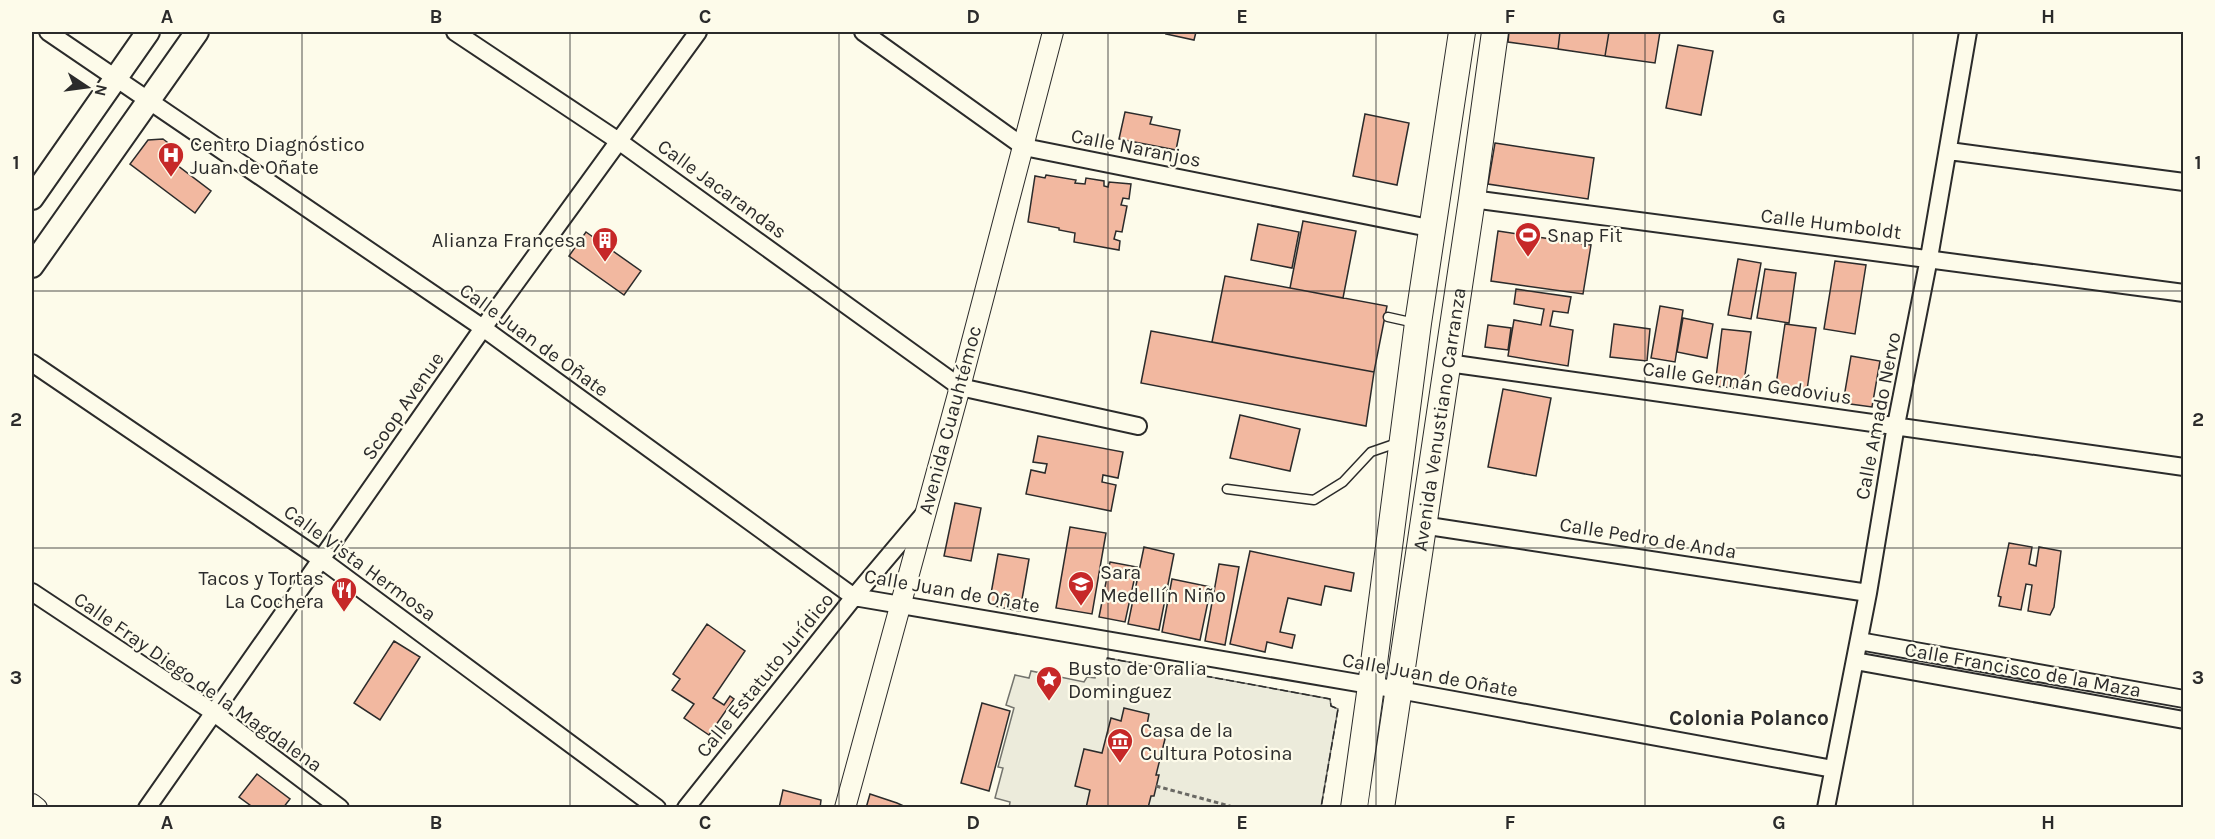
<svg xmlns="http://www.w3.org/2000/svg" width="2215" height="839" font-family="Karla,sans-serif">
<style>
.green{fill:#ecebdb;stroke:#74746e;stroke-width:1.5}
.building{fill:#f2b8a0;stroke:#2b2b2b;stroke-width:1.5}
.lines{fill:none;stroke-linecap:round;stroke-linejoin:round}
.service-casing{stroke:#2b2b2b;stroke-width:11}
.minor-casing{stroke:#2b2b2b;stroke-width:20}
.tertiary-casing{stroke:#2b2b2b;stroke-width:22}
.secondary-casing{stroke:#2b2b2b;stroke-width:26}
.primary-casing{stroke:#2b2b2b;stroke-width:28}
.path{stroke:#6a6964;stroke-width:3;stroke-dasharray:4.5 3;stroke-linecap:butt}
.service{stroke:#fdfbea;stroke-width:8}
.minor{stroke:#fdfbea;stroke-width:16}
.tertiary{stroke:#fdfbea;stroke-width:20}
.secondary{stroke:#fdfbea;stroke-width:22}
.primary{stroke:#fdfbea;stroke-width:26}
.fence{stroke:#2b2b2b;stroke-width:1.5;stroke-dasharray:8 3;stroke-linecap:butt}
.grid{fill:none;stroke:#2b2b2b;stroke-width:1.5;stroke-opacity:0.55}
.labels{text-anchor:middle;dominant-baseline:central;stroke-width:4.5;stroke-linejoin:round;paint-order:stroke}
.poi-label{font-size:20px;fill:#2b2b2b;stroke:#fdfbea;text-anchor:start}
.street-label{font-size:20px;fill:#2b2b2b;stroke:#fdfbea}
.neighbourhood-label{font-size:21px;font-weight:bold;fill:#2b2b2b;stroke:#fdfbea}
.neatline{fill:none;stroke:#2b2b2b;stroke-width:2}
.grid-label{font-size:20px;text-anchor:middle;font-weight:bold;fill:#2b2b2b}
</style>
<rect width="100%" height="100%" fill="#fdfbea"/>
<!-- green -->
<path class="green" d="M1107 658 1330 699 1331 706 1338 709 1321 807 1009 808 1010 802 995 798 1003 768 998 767 1014 708 1006 705 1015 675 1029 678 1031 671 1084 682 1087 677 1095 678 1098 666 1104 668Z"/>
<!-- building -->
<path class="building" d="M1167 32H1196L1194 40 1166 34Z
M1509 32H1560L1558 49 1508 42Z
M1560 32H1609L1605 56 1558 49Z
M1609 32H1660L1655 63 1605 56Z
M1678 45 1713 51 1701 115 1666 108Z
M1125 112 1152 117 1150 124 1180 130 1176 150 1119 139Z
M1365 114 1409 123 1397 185 1353 176Z
M163 139 180 152 173 162 211 191 195 213 130 164 148 140Z
M1495 143 1594 158 1588 199 1488 184Z
M1046 175 1076 180 1075 183 1085 184 1086 178 1104 181V186L1108 187 1109 182 1131 184 1129 199 1123 198 1121 205 1127 206 1122 232 1116 231 1114 239 1120 241 1119 250 1074 242 1075 233 1059 230V228L1028 222 1035 176 1045 178Z
M1303 221 1356 231 1343 298 1290 288Z
M1258 224 1299 232 1292 268 1251 260Z
M1498 231 1591 245 1583 294 1491 281Z
M586 232 641 271 624 295 569 256Z
M1738 259 1761 263 1751 319 1728 315Z
M1835 261 1866 265 1855 334 1824 329Z
M1765 269 1796 273 1789 323 1757 318Z
M1225 276 1387 306 1374 372 1212 342Z
M1516 289 1571 297 1568 313 1553 311 1550 326 1573 330 1568 366 1508 356 1514 320 1541 325 1544 309 1514 304Z
M1660 306 1683 310 1675 362 1651 358Z
M1683 318 1713 324 1707 358 1677 352Z
M1614 324 1650 329 1647 361 1610 357Z
M1785 324 1816 328 1807 390 1776 385Z
M1488 325 1511 328 1508 350 1485 347Z
M1722 329 1751 332 1743 389 1715 386Z
M1151 331 1374 372 1366 426 1141 383Z
M1851 356 1880 361 1872 407 1843 403Z
M1503 389 1551 398 1536 476 1488 467Z
M1240 415 1300 429 1290 471 1230 458Z
M1038 436 1123 452 1118 478 1103 475 1102 482 1116 485 1111 511 1026 494 1031 470 1045 473 1047 464 1033 462Z
M955 503 981 508 971 561 944 556Z
M1070 527 1106 533 1092 614 1056 608Z
M2009 543 2032 547 2029 564 2036 566 2039 547 2061 551 2054 607 2050 615 2028 611 2032 585 2026 584 2021 610 1999 606 2001 597 1998 596Z
M1144 547 1174 554 1159 630 1128 624Z
M1250 551 1354 573 1351 591 1325 586 1321 605 1288 598 1280 632 1295 635 1292 648 1267 642 1265 652 1230 644Z
M998 554 1029 559 1020 611 989 605Z
M1110 562 1137 567 1125 622 1099 617Z
M1219 564 1239 567 1225 645 1205 641Z
M1172 579 1211 587 1200 640 1162 632Z
M707 624 745 651 713 698 724 705 730 696 734 699 709 735 684 718 694 704 672 690 680 679 673 674Z
M394 641 420 657 380 720 354 703Z
M982 703 1010 711 989 791 961 783Z
M1124 708 1149 714 1147 725 1167 731 1156 775H1159L1154 796H1151L1148 808H1086L1090 790 1075 786 1084 749 1102 753 1111 718 1121 721Z
M257 774 290 799 283 808H254L239 797Z
M783 790 821 800 820 808H779Z
M870 794 897 803 908 808H866Z"/>
<g class="lines">
<!-- service casing -->
<g class="service-casing">
<path id="service" d="M1388 317 1415 323
M1227 489 1314 500 1343 482 1371 452 1400 442"/>
</g>
<!-- minor casing -->
<g class="minor-casing">
<path id="minor" d="M48 32 483 328 854 597 1399 690 1833 769
M455 32 620 142 960 387 1138 426
M863 32 1024 147 1434 229
M1949 151 2184 182
M1472 199 2184 293
M32 363 322 560 657 808
M1448 363 2184 467
M1422 525 1868 593
M32 592 213 712 340 808
M1859 641 2184 699
M1855 661 2184 720
M147 808 483 328 698 32
M686 808 854 597 924 514
M1826 808 1868 593 1896 425 1929 258 1968 32"/>
</g>
<!-- tertiary casing -->
<g class="tertiary-casing">
<path id="tertiary" d="M32 804 37 808
M845 808 960 387 1053 32"/>
</g>
<!-- secondary casing -->
<g class="secondary-casing">
<path id="secondary" d="M32 198 148 32
M32 266 197 32"/>
</g>
<!-- primary casing -->
<g class="primary-casing">
<g id="primary">
<path d="M1354 808 1371 686 1418 323 1462 32"/>
<path id="s1" d="M1381 808 1472 199 1495 32"/>
</g>
</g>
<!-- path -->
<path class="path" d="M1156 786 1237 808"/>
<!-- service -->
<use href="#service" class="service"/>
<!-- minor -->
<use href="#minor" class="minor"/>
<!-- tertiary -->
<use href="#tertiary" class="tertiary"/>
<!-- secondary -->
<use href="#secondary" class="secondary"/>
<!-- primary -->
<use href="#primary" class="primary"/>
<!-- fence -->
<path class="fence" d="M1107 658 1330 699 1331 706 1338 709 1321 808"/>
</g>
<!-- grid -->
<path class="grid" d="M302 32V808M570 32V808M839 32V808M1108 32V808M1376 32V808M1645 32V808M1913 32V808M32 291H2184M32 548H2184"/>
<!-- icons -->
<defs>
<g id="hospital-pin" transform="scale(1.35)"><path d="M0 17L-7.5 6A9.5 9.5 0 1 1 7.5 6Z" fill="#c62828" stroke="#fdfbea"/><path d="M-5-5h3v3.5h4V-5h3V5h-3V1.5h-4V5h-3Z" fill="#fff"/></g>
<g id="stadium-pin" transform="scale(1.35)"><path d="M0 17L-7.5 6A9.5 9.5 0 1 1 7.5 6Z" fill="#c62828" stroke="#fdfbea"/><path d="M0-5a6.5 5 0 1 0 0 10a6.5 5 0 1 0 0-10ZM-3.5-1.8h7v3.6h-7Z" fill="#fff"/></g>
<g id="building-pin" transform="scale(1.35)"><path d="M0 17L-7.5 6A9.5 9.5 0 1 1 7.5 6Z" fill="#c62828" stroke="#fdfbea"/><path d="M-4-6H4V6H1V3H-1V6H-4ZM-2.5-4.3h1.7v1.8h-1.7ZM.8-4.3h1.7v1.8H.8ZM-2.5-1h1.7V.8h-1.7ZM.8-1h1.7V.8H.8Z" fill="#fff"/></g>
<g id="school-pin" transform="scale(1.35)"><path d="M0 17L-7.5 6A9.5 9.5 0 1 1 7.5 6Z" fill="#c62828" stroke="#fdfbea"/><path d="M0-5L7-2L0 1L-7-2ZM-4 1L0 2.5L4 1V4Q0 6-4 4Z" fill="#fff"/></g>
<g id="restaurant-pin" transform="scale(1.35)"><path d="M0 17L-7.5 6A9.5 9.5 0 1 1 7.5 6Z" fill="#c62828" stroke="#fdfbea"/><path d="M-5-6h1v4h1v-4h1v4h1v-4h1v5L-1.5 .5V6h-2V.5L-5-1ZM5-6V6H3V1.5H1.5Q1.5-4 5-6Z" fill="#fff"/></g>
<g id="sight-pin" transform="scale(1.35)"><path d="M0 17L-7.5 6A9.5 9.5 0 1 1 7.5 6Z" fill="#c62828" stroke="#fdfbea"/><path d="M0-6L1.8-2.2L6-1.7L2.9 1.2L3.7 5.4L0 3.3L-3.7 5.4L-2.9 1.2L-6-1.7L-1.8-2.2Z" fill="#fff"/></g>
<g id="museum-pin" transform="scale(1.35)"><path d="M0 17L-7.5 6A9.5 9.5 0 1 1 7.5 6Z" fill="#c62828" stroke="#fdfbea"/><path d="M0-6L6-3V-2H-6V-3ZM-5-1h2V3h-2ZM-1-1h2V3h-2ZM3-1h2V3H3ZM-6 4H6V6H-6Z" fill="#fff"/></g>
</defs>
<g fill-rule="evenodd">
<use href="#hospital-pin" x="171" y="155"/>
<use href="#stadium-pin" x="1528" y="235"/>
<use href="#building-pin" x="605" y="240"/>
<use href="#school-pin" x="1081" y="584"/>
<use href="#restaurant-pin" x="344" y="590"/>
<use href="#sight-pin" x="1049" y="679"/>
<use href="#museum-pin" x="1120" y="741"/>
</g>
<g class="labels">
<!-- poi labels -->
<g class="poi-label">
<text x="190" y="144">Centro Diagnóstico<tspan x="190" dy="23">Juan de Oñate</tspan></text>
<text x="1547" y="235">Snap Fit</text>
<text x="586" y="240" text-anchor="end">Alianza Francesa</text>
<text x="1100" y="572">Sara<tspan x="1100" dy="23">Medellín Niño</tspan></text>
<text x="324" y="578" text-anchor="end">Tacos y Tortas<tspan x="324" dy="23">La Cochera</tspan></text>
<text x="1068" y="668">Busto de Oralia<tspan x="1068" dy="23">Dominguez</tspan></text>
<text x="1140" y="730">Casa de la<tspan x="1140" dy="23">Cultura Potosina</tspan></text>
</g>
<!-- street labels -->
<g class="street-label">
<text transform="translate(1136 148) rotate(11)">Calle Naranjos</text>
<text transform="translate(722 189) rotate(36)">Calle Jacarandas</text>
<text transform="translate(1831 224) rotate(7)">Calle Humboldt</text>
<text transform="translate(534 340) rotate(36)">Calle Juan de Oñate</text>
<text transform="translate(1747 383) rotate(8)">Calle Germán Gedovius</text>
<text transform="translate(403 406) rotate(-55)">Scoop Avenue</text>
<text transform="translate(1878 416) rotate(-79)">Calle Amado Nervo</text>
<text transform="translate(950 420) rotate(-75)">Avenida Cuauhtémoc</text>
<text stroke="none"><textPath href="#s1" startOffset="393">Avenida Venustiano Carranza</textPath></text>
<text transform="translate(1648 538) rotate(9)">Calle Pedro de Anda</text>
<text transform="translate(360 563) rotate(36)">Calle Vista Hermosa</text>
<text transform="translate(952 591) rotate(10)">Calle Juan de Oñate</text>
<text transform="translate(2023 670) rotate(10)">Calle Francisco de la Maza</text>
<text transform="translate(765 675) rotate(-51)">Calle Estatuto Jurídico</text>
<text transform="translate(1430 675) rotate(10)">Calle Juan de Oñate</text>
<text transform="translate(198 682) rotate(35)">Calle Fray Diego de la Magdalena</text>
</g>
<!-- neighbourhood labels -->
<g class="neighbourhood-label">
<text x="1749" y="718">Colonia Polanco</text>
</g>
</g>
<!-- border -->
<rect width="2215" height="839" fill="none" stroke="#fdfbea" stroke-width="66"/>
<!-- north arrow -->
<g transform="translate(87 87) rotate(103)" stroke="#fdfbea" stroke-width="4.5" paint-order="stroke">
<path d="M0-4.5L10 22L0 15L-10 22Z" fill="#2b2b2b"/>
<text y="-9" font-size="16" font-weight="bold" text-anchor="middle" fill="#2b2b2b">N</text>
</g>
<rect x="33" y="33" width="2149" height="773" class="neatline"/>
<g class="grid-label">
<text x="167" y="23">A</text>
<text x="436" y="23">B</text>
<text x="705" y="23">C</text>
<text x="973" y="23">D</text>
<text x="1242" y="23">E</text>
<text x="1510" y="23">F</text>
<text x="1779" y="23">G</text>
<text x="2048" y="23">H</text>
<text x="16" y="169">1</text>
<text x="2198" y="169">1</text>
<text x="16" y="426">2</text>
<text x="2198" y="426">2</text>
<text x="16" y="684">3</text>
<text x="2198" y="684">3</text>
<text x="167" y="829">A</text>
<text x="436" y="829">B</text>
<text x="705" y="829">C</text>
<text x="973" y="829">D</text>
<text x="1242" y="829">E</text>
<text x="1510" y="829">F</text>
<text x="1779" y="829">G</text>
<text x="2048" y="829">H</text>
</g>
</svg>
